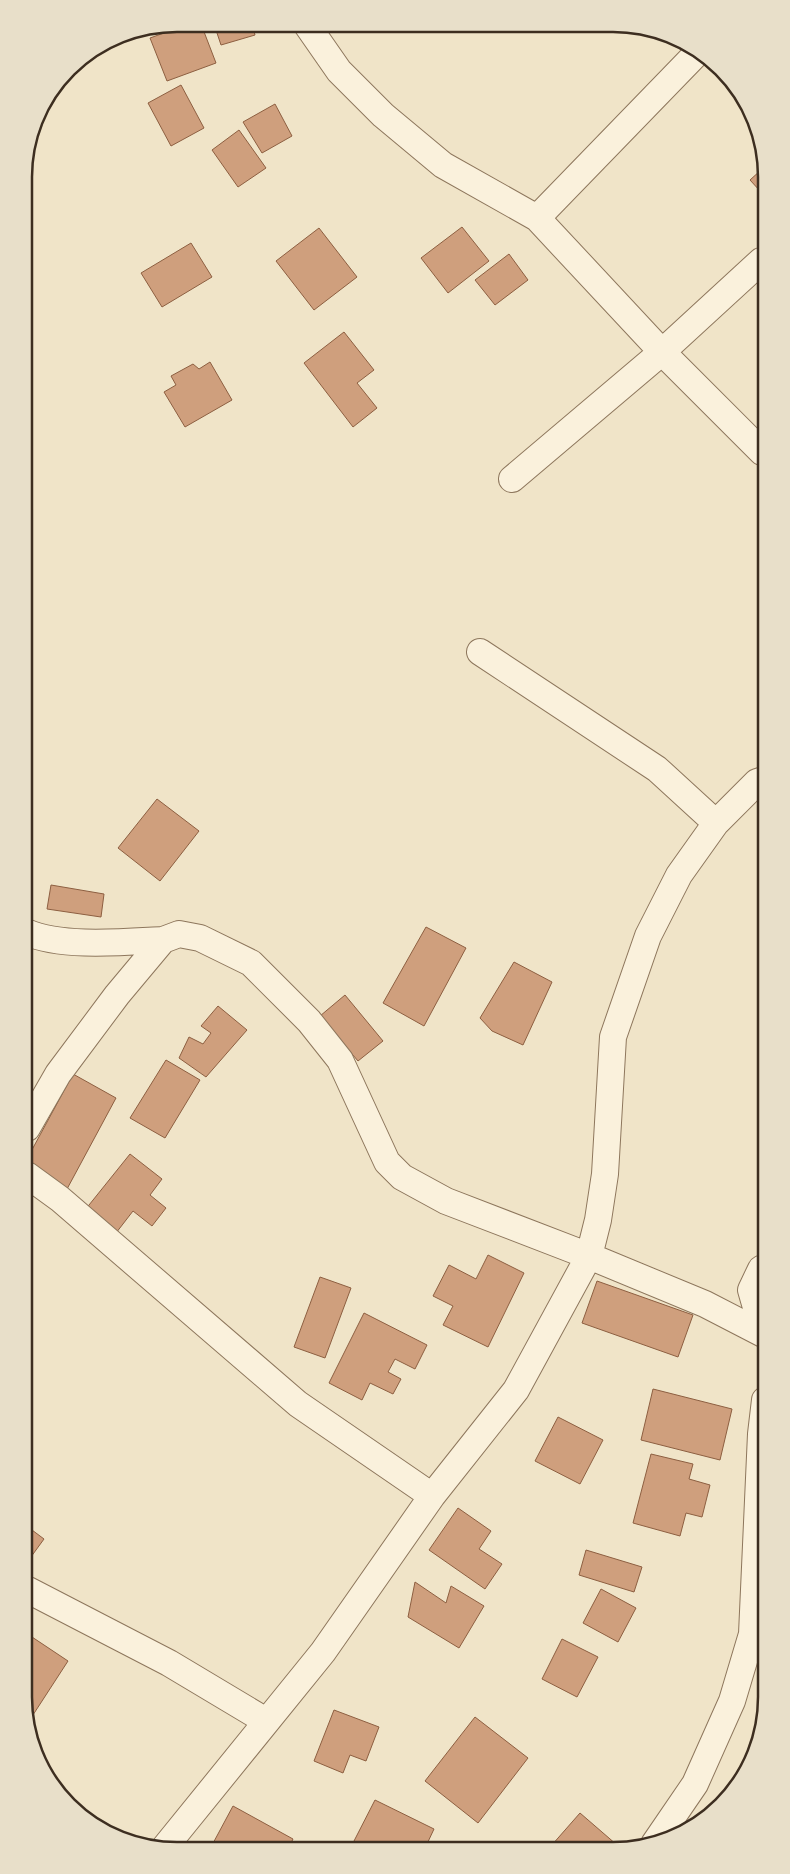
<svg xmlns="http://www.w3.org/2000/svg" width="790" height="1874" font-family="'Libre Baskerville',serif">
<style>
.building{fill:#cf9f7d;stroke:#8d5f41}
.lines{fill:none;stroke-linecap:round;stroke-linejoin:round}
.minor-casing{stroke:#8d765c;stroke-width:28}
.minor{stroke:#faf1dc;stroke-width:26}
.rim{fill:none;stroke:#3d2e20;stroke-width:2.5}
</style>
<rect width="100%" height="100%" fill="#f0e4c8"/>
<!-- building -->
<path class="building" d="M189 24H201L216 63 167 81 150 38Z
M214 24H252L255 35 221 45Z
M181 85 204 128 171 146 148 103Z
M275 104 292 136 262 153 243 122Z
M239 130 266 168 238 187 212 150Z
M761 170V192L750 180Z
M462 227 489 261 448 293 421 258Z
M319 228 357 277 314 310 276 261Z
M191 243 212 277 162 307 141 273Z
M509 254 528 280 495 305 475 280Z
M344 332 374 370 357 383 377 408 353 427 304 363Z
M210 362 232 400 185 427 164 392 176 385 171 376 193 364 199 369Z
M157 799 199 831 160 881 118 848Z
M51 885 104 894 101 917 47 909Z
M426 927 466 948 424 1026 383 1003Z
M514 962 552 982 523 1045 492 1031 480 1018Z
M345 995 383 1041 358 1061 320 1016Z
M218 1006 247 1030 206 1077 179 1058 189 1037 203 1044 211 1033 201 1026Z
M166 1060 200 1080 165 1138 130 1118Z
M73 1074 116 1098 67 1189 27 1167V1159Z
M130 1154 162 1179 150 1195 166 1208 152 1226 133 1211 116 1233 85 1210Z
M488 1255 524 1273 488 1347 443 1325 453 1306 433 1296 449 1265 476 1279Z
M320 1277 351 1288 325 1358 294 1347Z
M597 1281 693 1315 678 1357 582 1323Z
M364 1313 427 1345 415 1369 395 1359 388 1372 401 1379 393 1394 370 1383 362 1400 329 1383Z
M653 1389 732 1409 720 1460 641 1440Z
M558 1417 603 1440 580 1484 535 1461Z
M651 1454 693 1464 689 1479 710 1485 702 1517 686 1513 680 1536 633 1523Z
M458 1508 491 1531 479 1549 502 1564 485 1589 429 1550Z
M28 1527 44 1539 28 1561Z
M586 1550 642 1567 634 1592 579 1575Z
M415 1582 446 1603 451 1586 484 1606 459 1648 408 1617Z
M601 1589 636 1608 618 1642 583 1623Z
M29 1635 68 1661 31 1718 29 1717Z
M562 1639 598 1657 577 1697 542 1679Z
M334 1710 379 1727 366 1761 350 1755 343 1773 314 1761Z
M475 1717 528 1758 478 1823 425 1781Z
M375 1800 434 1829 426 1846H365L354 1841Z
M233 1806 293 1839 289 1847H211Z
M580 1813 617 1845 551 1846Z"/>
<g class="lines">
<!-- minor casing -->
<g class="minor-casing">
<path id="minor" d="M307 25 339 71 383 115 443 165 537 218 662 352 762 452
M537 218 698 52
M512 479 662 352 761 261
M480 652 657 769 716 823
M26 932C62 948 124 942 163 940
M27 1128 58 1074 117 995 163 940 179 934 200 938 251 963 309 1021 340 1060 387 1162 402 1177 446 1201 589 1256 705 1304 765 1335
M27 1175 60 1199 298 1404 432 1496
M765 1267 761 1269 751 1290 757 1311 765 1326
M28 1590 169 1663 266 1721
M654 1844 695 1784 732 1701 752 1634 761 1434 765 1400
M165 1847 323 1652 432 1496 516 1390 589 1256 598 1220 605 1174 613 1037 648 936 679 875 716 823 757 782 763 780"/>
</g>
<!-- minor -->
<use href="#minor" class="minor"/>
</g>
<!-- crop -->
<path d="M0 0H790V1874H0ZM177 32H613A145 145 0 0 1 758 177V1697A145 145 0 0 1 613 1842H177A145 145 0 0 1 32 1697V177A145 145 0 0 1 177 32Z" fill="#e8dfc9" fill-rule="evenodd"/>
<path class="rim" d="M177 32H613A145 145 0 0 1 758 177V1697A145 145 0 0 1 613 1842H177A145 145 0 0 1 32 1697V177A145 145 0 0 1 177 32Z"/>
</svg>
